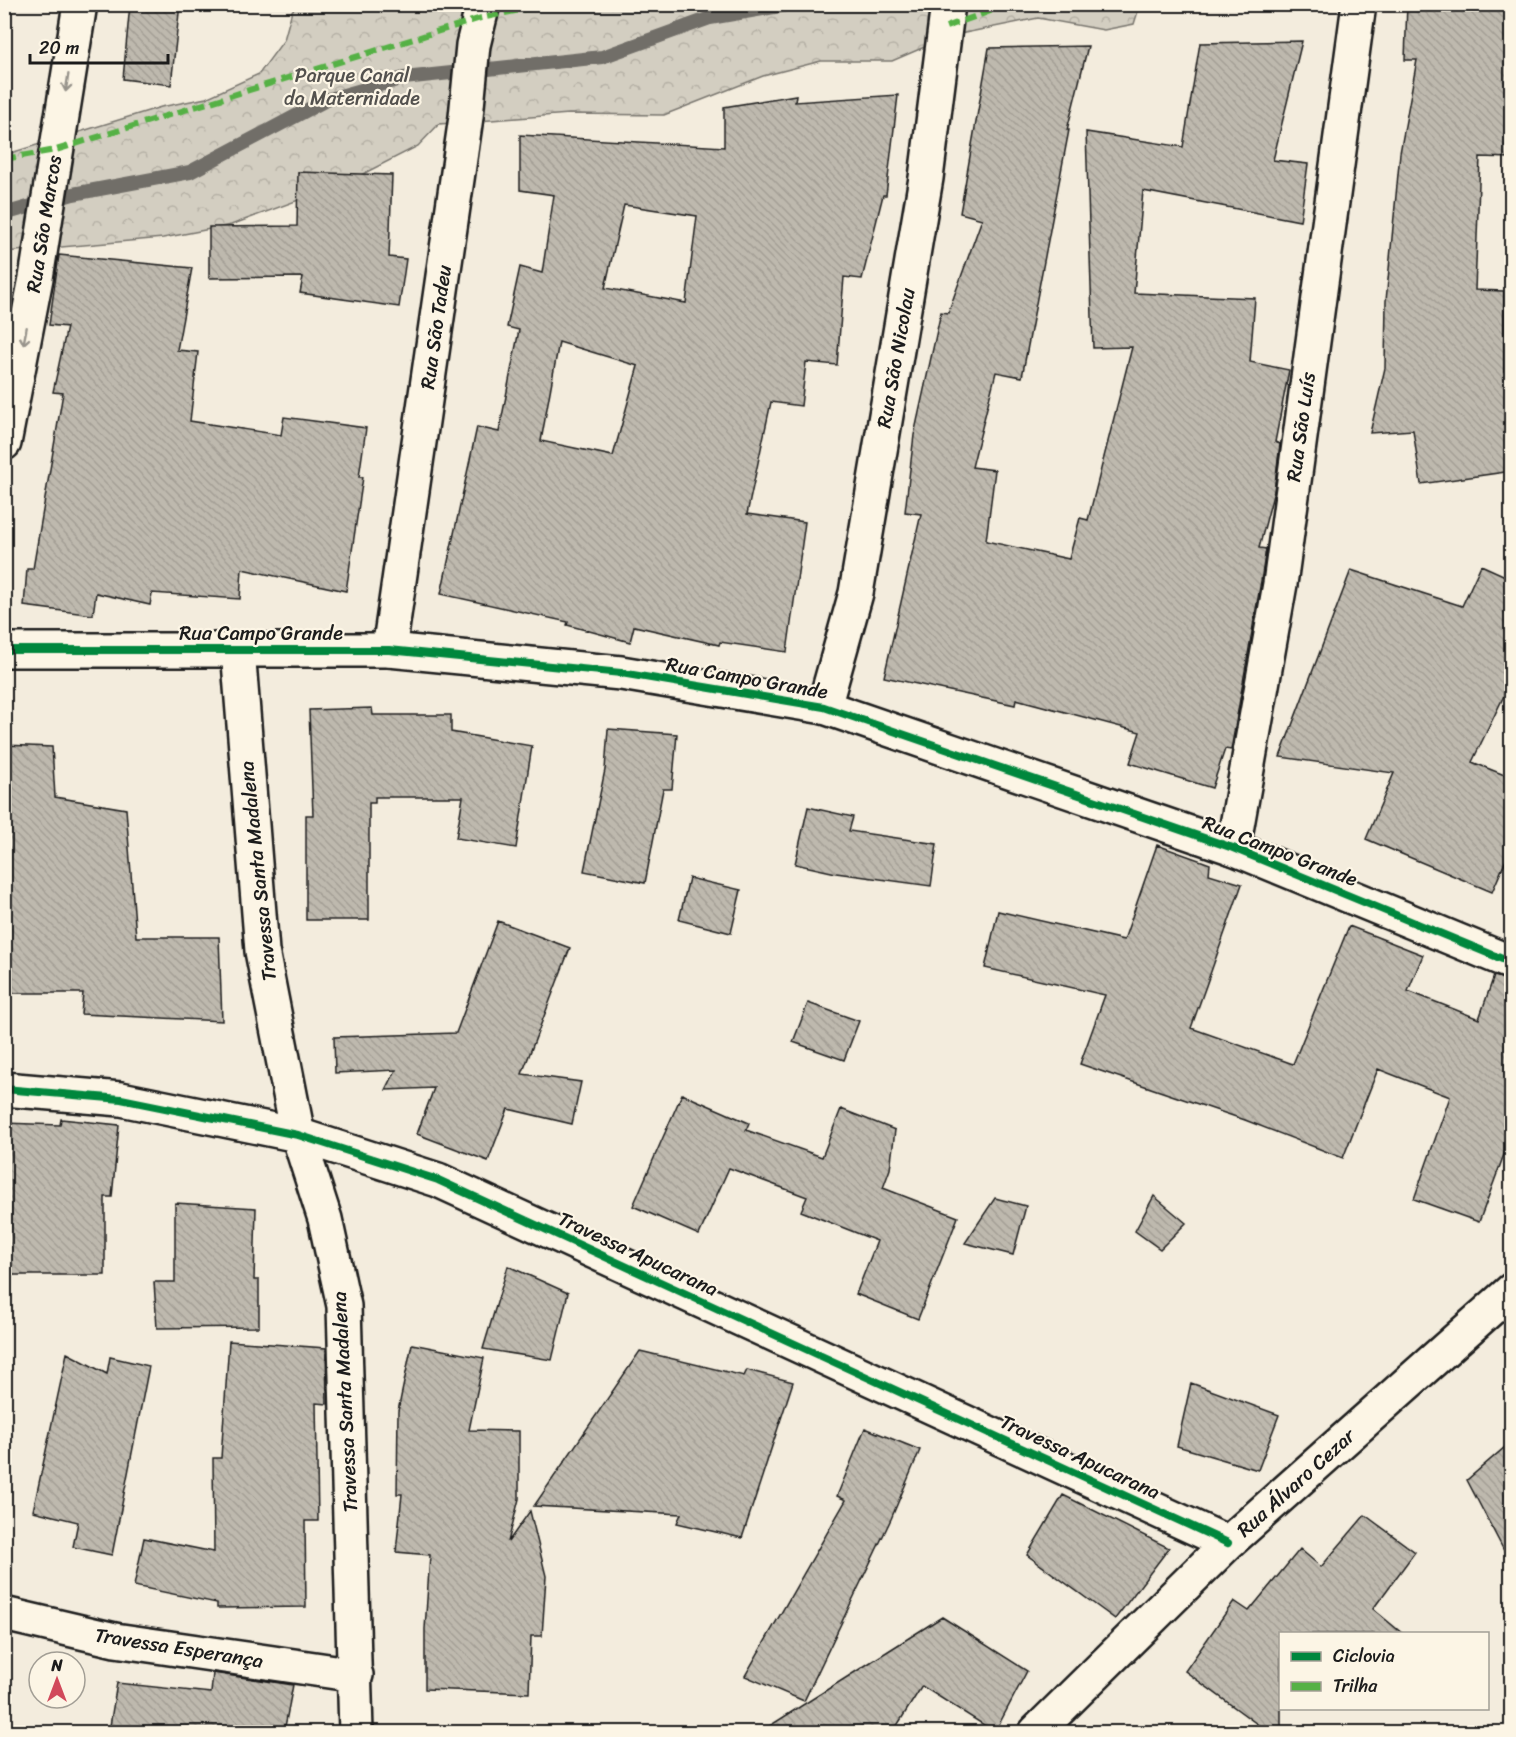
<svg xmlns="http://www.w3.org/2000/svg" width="1516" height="1737" font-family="Sriracha,sans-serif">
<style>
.park{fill:url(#park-crowns);stroke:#78756e;stroke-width:1.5}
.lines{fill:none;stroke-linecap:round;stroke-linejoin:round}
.stream{stroke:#716e68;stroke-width:14}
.building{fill:url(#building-back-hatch);stroke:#1c1c1c;stroke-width:1.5;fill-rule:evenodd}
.minor-casing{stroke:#1c1c1c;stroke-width:38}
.tertiary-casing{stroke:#1c1c1c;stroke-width:38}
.minor{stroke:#fcf5e5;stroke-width:33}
.tertiary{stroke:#fcf5e5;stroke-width:33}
.quiet{stroke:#55b145;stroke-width:6;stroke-dasharray:12 6;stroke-linecap:butt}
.cycleway-casing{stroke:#fcf5e5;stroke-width:11}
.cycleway{stroke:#00873e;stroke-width:8}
.oneway{stroke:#97938b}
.labels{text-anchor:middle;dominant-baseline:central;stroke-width:4.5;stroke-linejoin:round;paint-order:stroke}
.park-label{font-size:20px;fill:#53514e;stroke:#fcf5e5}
.street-label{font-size:20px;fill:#1c1c1c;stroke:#fcf5e5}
</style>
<defs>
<pattern id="park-crowns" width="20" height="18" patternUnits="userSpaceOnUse" patternTransform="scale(1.5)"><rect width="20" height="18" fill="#d3cec1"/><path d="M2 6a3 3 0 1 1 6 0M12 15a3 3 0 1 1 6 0" fill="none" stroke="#b5b0a5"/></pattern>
<pattern id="building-back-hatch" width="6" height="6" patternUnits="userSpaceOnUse" patternTransform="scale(1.5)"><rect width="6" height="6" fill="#beb9ae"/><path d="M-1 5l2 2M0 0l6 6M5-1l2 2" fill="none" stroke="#a39e95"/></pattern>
</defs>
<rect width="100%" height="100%" fill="#f3ecdd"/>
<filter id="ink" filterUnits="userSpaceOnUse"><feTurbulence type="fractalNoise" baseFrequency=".0167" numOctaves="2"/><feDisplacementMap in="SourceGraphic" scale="12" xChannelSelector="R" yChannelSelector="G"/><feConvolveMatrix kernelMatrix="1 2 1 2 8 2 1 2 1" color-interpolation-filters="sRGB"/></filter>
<g filter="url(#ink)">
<!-- park -->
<path class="park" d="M431 4 469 9 481 4 1140 5 1134 24 1104 30 1038 18 950 36 892 61H821L763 76 664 115 569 114 439 124 418 146 347 182 231 225 163 238 5 252 4 155 161 107 206 98 259 74 284 40 292 11 298 5Z"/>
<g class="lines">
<!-- stream -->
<path class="stream" d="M4 214 73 194 190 172 326 100 404 78 602 57 710 18 792 4"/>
</g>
<!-- building -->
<path class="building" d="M130 4H180L171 85 123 79Z
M1407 4H1512V158L1480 157 1475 290 1504 291V371L1512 365V471L1421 484 1413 430 1370 433 1385 368 1386 301 1400 153 1417 60H1405Z
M1302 41 1273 160 1308 164 1300 221 1143 191 1134 293 1255 298 1250 362 1289 370 1275 442 1280 444 1274 491 1259 548 1266 549 1261 581 1231 750 1225 749 1212 788 1130 763 1140 732 1016 699 1015 705 884 677 921 514 905 512 914 435 941 312 948 313 982 219 960 213 989 48 1088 46 1067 130H1069L1022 377 996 372 972 467 995 470 986 541 1069 559 1080 518 1088 520 1132 347 1093 348 1086 132 1183 147 1200 43Z
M796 95 795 102 898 95 886 195H883L862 279 844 277 837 365 806 362 801 406 771 402 747 514 805 522 787 652 720 642 719 645 634 626 630 642 567 625 568 622 441 594 477 427 499 432 519 330 507 327 520 267 542 273 554 195 520 190V135L724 147V107ZM624 205 697 216 686 303 605 288ZM559 342 638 366 613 456 541 441Z
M298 172 392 175 389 257 406 259 399 307 300 293 303 277 209 278V227L297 226Z
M59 255 192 268 177 350 198 352 190 421 281 435 284 417 366 428 359 477H363L346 591 242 569 240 599 152 593 150 605 96 593 93 615 24 606 27 569H33L63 393 53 392 67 327 49 325Z
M1481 565 1512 579V679L1472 762 1512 778V846L1492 892 1366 839 1394 773 1280 757 1351 570 1462 606Z
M372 708 373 715H451V732L532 746 516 848 456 838 463 797H375V803H369V920H306V815H313L309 710Z
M608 729 677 734 672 789H663L645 883 584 871 605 770Z
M4 745 52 747 55 797 126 809 136 937H219L222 1021 81 1014 83 993H7L4 968Z
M808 807 853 817 849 831 937 844 931 886 836 873 795 864Z
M1157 845 1210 864 1209 874 1242 884 1191 1028 1293 1064 1349 926 1423 955 1408 991 1479 1019 1494 976 1512 981V1133L1479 1222 1414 1199 1450 1097 1378 1069 1343 1158 1245 1120 1080 1064 1105 995 985 968 998 911 1124 940Z
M689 878 741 890 731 933 679 920Z
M498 921 570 948 522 1074 581 1082 572 1124 508 1109 488 1161 417 1134 434 1088 386 1090 396 1070 335 1073 334 1037 456 1033Z
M808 1003 859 1021 844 1060 793 1042Z
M682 1094 749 1123 746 1130 822 1157 841 1109 895 1130 890 1169 883 1188 958 1217 918 1319 856 1294 877 1241 801 1211 807 1197 729 1168 699 1235 633 1206Z
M61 1119 119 1125 112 1197H105V1275H4V1123L60 1125Z
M1154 1196 1186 1223 1160 1249 1135 1231Z
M995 1198 1026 1206 1013 1255 965 1243Z
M175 1203 256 1208 254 1280H259V1327L157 1328 154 1282H175Z
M508 1266 568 1293 552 1360 483 1349Z
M229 1341 326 1348 327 1404 316 1403 318 1521H305L306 1607 217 1608V1603L134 1586 144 1538 214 1552 213 1458H221Z
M412 1344 484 1358 469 1430 519 1431V1499L508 1542 530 1511 546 1576 542 1636H531L529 1693 425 1689V1629L430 1555 396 1552 402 1494H397L398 1411Z
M640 1351 744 1376 747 1370 793 1382 742 1538 677 1523 681 1514 534 1506Z
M67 1353 107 1374 110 1357 149 1366 112 1555 73 1547 78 1522 33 1511Z
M1191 1383 1279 1415 1258 1470 1177 1446Z
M865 1428 920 1450 891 1519 804 1701 745 1676 846 1500 837 1496Z
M1512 1441V1566L1467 1480Z
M1063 1495 1169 1548 1115 1619 1027 1555Z
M1365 1515 1415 1552 1373 1609 1403 1634H1281V1732H1268L1185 1671 1234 1601 1249 1611 1300 1549 1321 1567Z
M942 1617 1027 1671 995 1732 922 1686 893 1732H760Z
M213 1673 293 1685 284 1732H109L117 1683 211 1693Z"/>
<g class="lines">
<!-- minor casing -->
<g class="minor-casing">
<path id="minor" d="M4 443 36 278 80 4
M238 649 262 951 298 1135 325 1219 344 1306 356 1732
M389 650 466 117 473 45 483 4
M824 707 856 593 926 178 948 4
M1233 848 1280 584 1359 4
M4 1089 121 1099 298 1135 438 1180 1228 1543
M4 1614 115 1640 356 1675
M1036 1732 1228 1543 1512 1290"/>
</g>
<!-- tertiary casing -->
<g class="tertiary-casing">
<path id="tertiary" d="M4 650H389L621 673 824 707 1233 848 1512 963"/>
</g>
<!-- minor -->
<use href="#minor" class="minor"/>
<!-- tertiary -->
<use href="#tertiary" class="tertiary"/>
<!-- quiet -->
<path class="quiet" d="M946 27 1010 4
M4 159 56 150 481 18 549 4"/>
<!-- cycleway casing -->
<g class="cycleway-casing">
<path id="cycleway" d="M4 650H389L621 673 824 707 1233 848 1512 963
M4 1089 121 1099 298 1135 438 1180 1228 1543"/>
</g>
<!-- cycleway -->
<use href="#cycleway" class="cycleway"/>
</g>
<!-- one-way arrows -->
<defs><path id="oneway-shaft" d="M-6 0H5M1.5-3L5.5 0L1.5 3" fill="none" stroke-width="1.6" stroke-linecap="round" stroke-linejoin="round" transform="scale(1.5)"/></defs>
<g class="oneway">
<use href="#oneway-shaft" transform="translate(67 83) rotate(99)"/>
<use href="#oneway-shaft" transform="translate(25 336) rotate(101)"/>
</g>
</g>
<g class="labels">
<!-- park labels -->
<g class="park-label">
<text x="352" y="75">Parque Canal<tspan x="352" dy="23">da Maternidade</tspan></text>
</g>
<!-- street labels -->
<g class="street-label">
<text transform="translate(44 224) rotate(-81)">Rua São Marcos</text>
<text transform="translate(436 327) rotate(-82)">Rua São Tadeu</text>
<text transform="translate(896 358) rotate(-80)">Rua São Nicolau</text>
<text transform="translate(1301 427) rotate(-82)">Rua São Luís</text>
<text x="261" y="633">Rua Campo Grande</text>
<text transform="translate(747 678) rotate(10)">Rua Campo Grande</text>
<text transform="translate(1280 851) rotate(21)">Rua Campo Grande</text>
<text transform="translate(258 871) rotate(-96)">Travessa Santa Madalena</text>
<text transform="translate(638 1254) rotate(25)">Travessa Apucarana</text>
<text transform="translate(345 1402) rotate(-93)">Travessa Santa Madalena</text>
<text transform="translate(1080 1457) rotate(25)">Travessa Apucarana</text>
<text transform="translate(1296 1483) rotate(-42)">Rua Álvaro Cezar</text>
<text transform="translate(179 1648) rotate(9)">Travessa Esperança</text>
</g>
</g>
<!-- margin -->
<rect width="1516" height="1737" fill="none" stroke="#fcf5e5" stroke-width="24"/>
<rect x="12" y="12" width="1492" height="1713" fill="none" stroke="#1c1c1c" stroke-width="2" filter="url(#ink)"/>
<!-- legend -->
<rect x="1279" y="1632" width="210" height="78" fill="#fcf5e5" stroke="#a29e95" stroke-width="1.5"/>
<rect x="1291" y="1652" width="30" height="9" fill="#00873e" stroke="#a29e95" stroke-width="1.5"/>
<text x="1333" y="1662" font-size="18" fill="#1c1c1c">Ciclovia</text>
<rect x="1291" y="1682" width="30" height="9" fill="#55b145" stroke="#a29e95" stroke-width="1.5"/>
<text x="1333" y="1692" font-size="18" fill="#1c1c1c">Trilha</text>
<!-- north arrow -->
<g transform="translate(57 1680)"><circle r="28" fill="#fcf5e5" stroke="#a29e95" stroke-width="1.5"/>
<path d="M0-4.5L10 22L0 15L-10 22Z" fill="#d1495b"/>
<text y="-9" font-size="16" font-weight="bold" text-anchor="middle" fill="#1c1c1c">N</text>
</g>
<!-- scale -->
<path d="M30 54v9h138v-9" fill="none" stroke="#1c1c1c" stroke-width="3"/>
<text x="39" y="54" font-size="18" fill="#1c1c1c" stroke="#fcf5e5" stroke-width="4.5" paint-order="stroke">20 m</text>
</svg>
